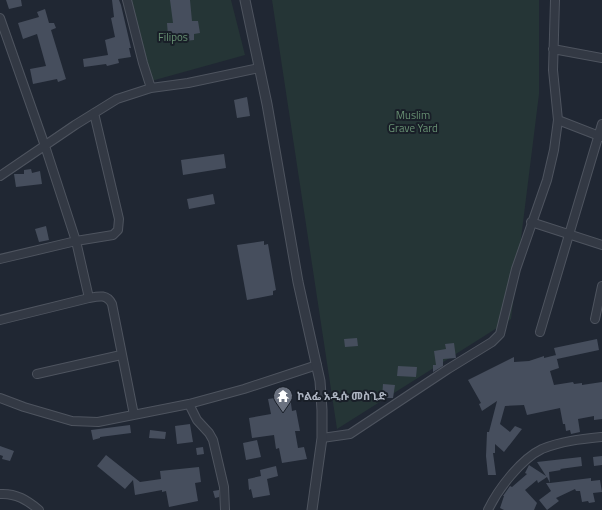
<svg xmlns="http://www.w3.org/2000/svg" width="602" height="510" font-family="'Titillium Web','Noto Sans Ethiopic',sans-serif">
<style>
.green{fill:#253536}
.building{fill:#464e5d}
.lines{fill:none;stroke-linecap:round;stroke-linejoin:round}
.minor-casing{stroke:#4e545f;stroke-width:10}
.tertiary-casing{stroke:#4e545f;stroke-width:11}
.minor{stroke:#333944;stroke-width:8}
.tertiary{stroke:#333944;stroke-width:9}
.labels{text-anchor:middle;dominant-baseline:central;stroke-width:4;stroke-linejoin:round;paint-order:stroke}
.park-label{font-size:11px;fill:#678f72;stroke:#191f28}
.poi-label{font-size:11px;font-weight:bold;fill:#adb4c1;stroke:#191f28;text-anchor:start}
</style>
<rect width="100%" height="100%" fill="#202733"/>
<!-- green -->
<path class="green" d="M128 0H231L245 55 144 83Z
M272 0H539V94L511 319 337 429Z"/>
<!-- building -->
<path class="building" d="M6 0H21L22 6 9 9Z
M112 0H119L121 5 131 48H129L131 57 118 59 119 63 107 66 106 64 84 67 83 59 108 55 105 40 115 37 111 18 114 17Z
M170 0H190L192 21H198L200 33 194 34V40L176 42 175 35 168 36 167 23H173Z
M45 9 49 23H54L56 28 51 30 66 79 58 82 57 79 33 84 30 69 46 66 37 34 23 39 18 23 39 17 37 12Z
M247 97 250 116 237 118 234 100Z
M224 154 226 168 183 175 181 160Z
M31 169 32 173 40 171 42 184 16 187 14 174H24V170Z
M213 194 215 204 189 209 187 199Z
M46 226 49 240 39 242 35 229Z
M264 241V245L268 244 276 290 273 291V295L247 300 237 245Z
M357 338 358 346 345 347 344 339Z
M597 339 599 350 557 359 554 348Z
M454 343 456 358 443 359V366L433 372V365H436L434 351 446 349 445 344Z
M556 355 559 368 550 371 554 385 573 382 574 384 582 383V385L602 382V419L594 420V416L578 419 580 432 571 434 570 430 566 431 565 424H563L560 408 527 415 524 405 505 406 500 424 510 432 515 426 522 429 504 452 495 444V453H493L496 475H488L486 456 487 432H489L497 401 482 411 479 404 481 403 468 380 514 357V362L529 361 544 356V358Z
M398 366 417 367 416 377 397 376Z
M383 384 395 385 393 398H382Z
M290 396 292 411 296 410 300 431H295L298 448 304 447 307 459 282 463 279 448 276 449 274 435 252 438 249 418 271 414 268 399Z
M190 424 193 442 177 444 175 426Z
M130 425 131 433 100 437V438L93 440 91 430Z
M150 430 166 432 165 439 149 438Z
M257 440 261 457 246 460 243 443Z
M0 446 14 451 10 461 2 459 3 456 0 455Z
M203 447 204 454 197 455 196 448Z
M106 455 140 482 161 479 160 471 199 467 201 482 195 483 198 501 169 507 166 491 162 492V490L135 495 133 480 125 489 97 466Z
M602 456V465L594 466 593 457Z
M581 457 582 466 560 469 561 470 549 472 550 483 591 478V481L600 480 602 492 593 493 595 502 589 503 588 501 582 502 580 491H576L575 489 556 498 559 501 547 510 539 500 551 491 546 483H550L547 477 538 483 537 480 525 490 537 503 534 510H504L500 508 504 496H503L510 486 512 487 527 474 525 473 529 465 546 476 537 462Z
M276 466 278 476 267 479 270 495 253 498 251 489 249 490 248 479 261 476 260 470Z
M219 490V497L215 498 213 491Z"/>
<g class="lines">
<!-- minor casing -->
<g class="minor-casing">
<path id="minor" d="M127 0 143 63 151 88
M0 18 45 146 76 241 89 298
M553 49 602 58
M558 120 602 137
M0 176 75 125 117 99 151 88 188 83 259 68
M531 222 602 245
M0 259 76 241 113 235 118 230 119 219 94 113
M595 319 602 286
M0 320 89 298C99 296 107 294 112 304L134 415
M540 332 602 124
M37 374 121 355
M0 398 24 407 72 421 98 422 189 404 244 389 317 365
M189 404 197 420 209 433 213 440 224 487 225 510
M322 438 350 434 448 369 492 342 500 334 516 269 547 180 554 150 558 120 553 70 555 0
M0 494C16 493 27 500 39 510
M488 510C498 489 521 459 542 449 561 441 582 439 602 437"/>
</g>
<!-- tertiary casing -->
<g class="tertiary-casing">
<path id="tertiary" d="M245 0 267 104 298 282 320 381 322 410V438L312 510"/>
</g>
<!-- minor -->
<use href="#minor" class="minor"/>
<!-- tertiary -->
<use href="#tertiary" class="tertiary"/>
</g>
<!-- icons -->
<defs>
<g id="temple-pin" transform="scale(1)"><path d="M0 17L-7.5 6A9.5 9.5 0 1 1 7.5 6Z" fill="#6b7280" stroke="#191f28"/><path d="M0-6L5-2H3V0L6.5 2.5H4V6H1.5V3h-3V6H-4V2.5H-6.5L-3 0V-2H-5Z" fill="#fff"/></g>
</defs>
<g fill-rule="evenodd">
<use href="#temple-pin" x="283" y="396"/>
</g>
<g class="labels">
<!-- park labels -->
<g class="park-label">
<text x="173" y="37">Filipos</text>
<text x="413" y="115">Muslim<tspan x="413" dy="13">Grave Yard</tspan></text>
</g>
<!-- poi labels -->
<g class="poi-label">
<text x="297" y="396">ኮልፌ አዲሱ መስጊድ</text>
</g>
</g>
</svg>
